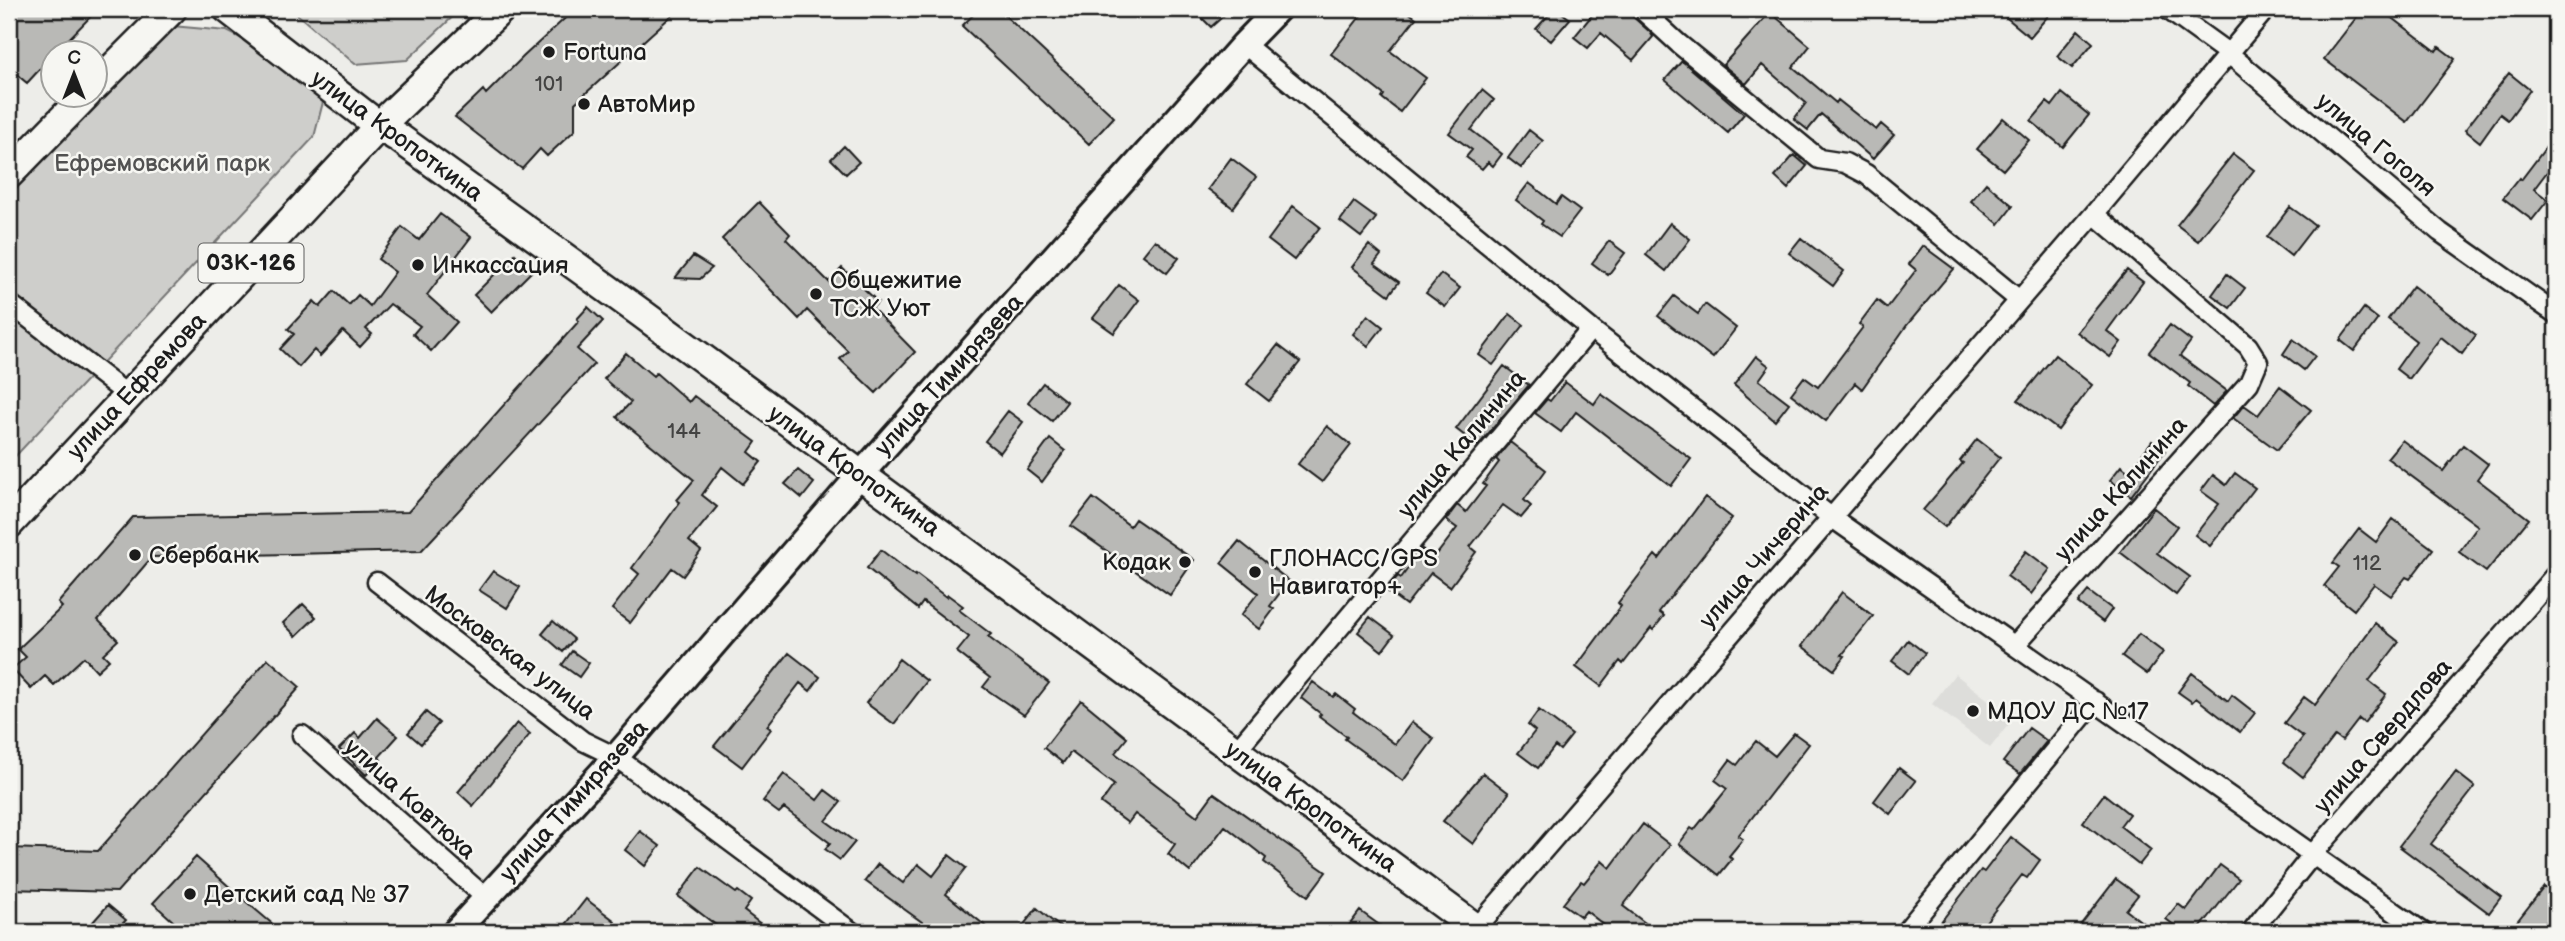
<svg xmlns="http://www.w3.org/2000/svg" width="2565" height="941" font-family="'Balsamiq Sans',sans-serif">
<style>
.built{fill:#ddddda}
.green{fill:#cececb;stroke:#757574;stroke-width:2}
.building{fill:#b9b9b6;stroke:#1c1c1c;stroke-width:2}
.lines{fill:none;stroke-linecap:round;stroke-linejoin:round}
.street-casing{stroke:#1c1c1c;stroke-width:23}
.secondary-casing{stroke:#1c1c1c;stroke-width:30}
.primary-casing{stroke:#1c1c1c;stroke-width:33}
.street{stroke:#f6f6f2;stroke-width:18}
.secondary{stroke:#f6f6f2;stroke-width:24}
.primary{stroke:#f6f6f2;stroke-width:28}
.poi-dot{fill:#1c1c1c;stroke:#f6f6f2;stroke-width:2.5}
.labels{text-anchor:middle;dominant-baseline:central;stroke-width:5;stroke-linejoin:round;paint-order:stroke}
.number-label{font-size:21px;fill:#434342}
.shield{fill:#f6f6f2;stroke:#5d5d5c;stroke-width:2}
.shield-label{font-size:23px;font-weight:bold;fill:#1c1c1c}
.poi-label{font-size:24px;fill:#1c1c1c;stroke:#f6f6f2;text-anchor:start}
.street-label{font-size:24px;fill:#1c1c1c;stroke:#f6f6f2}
.park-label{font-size:24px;fill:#515151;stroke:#f6f6f2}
</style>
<rect width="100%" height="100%" fill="#edede9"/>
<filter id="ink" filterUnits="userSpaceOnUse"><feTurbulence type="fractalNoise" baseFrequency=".0143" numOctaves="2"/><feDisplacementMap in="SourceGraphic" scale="14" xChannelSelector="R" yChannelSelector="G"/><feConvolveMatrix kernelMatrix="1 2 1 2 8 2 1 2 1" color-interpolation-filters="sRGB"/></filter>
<g filter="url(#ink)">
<!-- built -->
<path class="built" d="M1955 674 2013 719 1990 748 1932 704Z"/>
<!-- green -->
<path class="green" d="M291 9H461L407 60 355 64Z
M161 25 227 31 256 46 323 102 314 137 9 463V191Z"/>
<!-- building -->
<path class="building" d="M9 9H98L56 52H52V56L27 83 9 68Z
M575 9H679L575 103V130L547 156 540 149 522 169 455 117 483 90 486 94 523 57Z
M979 9H998L1114 117 1089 144 962 26Z
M1193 9H1231L1211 27Z
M1366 9H1404L1416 18 1390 51 1426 78 1400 112 1382 98 1384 95 1331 54Z
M1554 9H1557L1570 19 1551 41 1536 29Z
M1597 9H1630L1633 17 1650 32 1653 37 1633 60 1601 33 1588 48 1574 37Z
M1996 9H2054L2030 37Z
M2363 9H2381L2436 51 2439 47 2455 59 2407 122 2324 59Z
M1770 12 1810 46 1793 67 1836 103 1838 100 1876 130 1881 124 1894 135 1873 159 1821 114 1808 130 1794 119 1806 103 1762 65 1746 84 1723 65Z
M2078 30 2093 43 2072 68 2057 56Z
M1682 61 1744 114 1728 133 1665 80Z
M2509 73 2530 90 2508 120 2500 114 2480 142 2465 130Z
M1482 90 1494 100 1471 130 1502 154 1493 166 1488 162 1482 169 1466 157 1472 150 1449 133Z
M2062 93 2089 115 2063 147 2031 121 2047 102 2052 106Z
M2003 118 2029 140 2003 170 1977 149Z
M1529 130 1543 141 1521 168 1508 158Z
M2556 134V160L2534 189 2548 200 2532 220 2503 198 2519 178 2521 180Z
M844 146 859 162 846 174 831 159Z
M2233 154 2254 170 2198 241 2177 225Z
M1794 155 1807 166 1788 189 1775 177Z
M1231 158 1256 177 1233 208 1208 189Z
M1529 183 1556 204 1561 197 1580 211 1560 237 1541 224 1543 221 1516 200Z
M1986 183 2013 206 1999 224 1971 201Z
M759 202 790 234 786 239 829 282 842 268 878 302 872 308 915 352 876 393 840 359 848 351 807 310 799 319 722 239Z
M1354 202 1376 218 1361 237 1340 221Z
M1293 206 1320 227 1294 260 1268 240Z
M2290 207 2315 225 2291 256 2267 237Z
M440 214 471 237 427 295 457 322 431 351 413 334 420 326 390 304 366 329 372 334 360 347 343 331 320 356 314 350 299 367 280 349 294 334 288 329 314 301 320 307 334 291 349 305 358 295 370 306 395 272 378 259 402 227 419 240Z
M1670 223 1690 239 1666 271 1646 255Z
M1801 238 1844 271 1833 286 1789 253Z
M1155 240 1179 258 1167 273 1143 255Z
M1609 241 1625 253 1608 275 1592 263Z
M1369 245 1381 255 1374 264 1399 282 1389 295 1352 267Z
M1923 246 1954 269 1907 325 1862 389 1855 383 1826 421 1791 394 1804 377 1818 387 1863 327 1859 324 1877 300 1887 308 1916 270 1909 264Z
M515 254 532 271 491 312 474 295Z
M693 256 712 268 700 279 675 278Z
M2127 270 2143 282 2107 331 2121 342 2110 357 2077 332Z
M1441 274 1460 288 1445 307 1426 293Z
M2227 274 2245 288 2230 308 2212 295Z
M1119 285 1139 300 1114 333 1093 318Z
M2413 286 2476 335 2462 354 2441 337 2409 379 2396 369 2416 341 2388 319Z
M1674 296 1698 314 1705 304 1736 328 1713 358 1658 316Z
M588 307 603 321 577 349 594 364 421 551 152 557 98 620 118 640 103 654 109 660 97 671 84 657 54 685 45 676 31 689 12 669 26 657 18 649 62 607 58 603 133 517 408 512 579 321 577 319Z
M2364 308 2378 319 2354 351 2340 340Z
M1510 314 1524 325 1493 365 1479 355Z
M1368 315 1383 327 1368 346 1353 334Z
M2170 325 2191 341 2180 356 2227 391 2213 406 2188 386 2190 383 2149 352Z
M2293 339 2315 356 2304 370 2283 354Z
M1278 345 1300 362 1269 401 1247 384Z
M626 353 653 376 656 373 689 402 694 396 756 442 749 452 761 462 743 484 722 467 702 495 717 507 689 541 701 551 683 576 672 568 630 623 612 609 639 574 632 568 680 502 677 500 694 480 617 417 631 402 604 379Z
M2055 355 2092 385 2058 430 2018 400Z
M1756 356 1769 366 1759 380 1789 403 1775 421 1734 385Z
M1504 366 1529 385 1478 446 1456 429Z
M1565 382 1594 404 1601 394 1691 459 1671 486 1576 412 1561 432 1535 413 1547 399 1550 401Z
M1043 383 1067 402 1052 421 1028 402Z
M2280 386 2311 410 2277 450 2233 418 2244 405 2258 415Z
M1008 411 1023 422 1000 453 985 441Z
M1327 426 1351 445 1322 482 1298 464Z
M1050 439 1065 451 1042 482 1027 470Z
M1977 439 2000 457 1945 527 1923 510 1963 463 1960 461Z
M2402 440 2443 471 2463 445 2488 464 2477 479 2529 519 2486 572 2459 552 2478 526 2387 458Z
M2152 441 2165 451 2131 496 2110 480 2121 466 2129 472Z
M1510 442 1546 470 1524 500 1531 506 1521 518 1503 505 1470 547 1476 552 1450 587 1431 573 1406 605 1386 590 1398 576 1401 578 1422 549 1434 558 1457 528 1446 520 1457 505 1466 512 1486 486 1483 484 1499 462 1496 459Z
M798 470 814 483 802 498 785 484Z
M2235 473 2255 488 2210 546 2195 535 2219 504 2201 491 2213 475 2226 485Z
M1705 497 1732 518 1659 612 1664 616 1653 630 1651 628 1623 664 1620 661 1601 686 1576 667 1621 606 1618 603 1647 565 1655 555 1659 559Z
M1093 498 1130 526 1135 519 1194 560 1170 595 1071 526Z
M2154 508 2177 526 2157 553 2190 577 2176 595 2120 552Z
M2393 519 2433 549 2410 579 2406 577 2391 596 2374 584 2354 610 2324 586 2339 567 2333 563 2359 529 2376 542Z
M1239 541 1289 581 1270 606 1274 609 1259 629 1241 615 1258 593 1221 563Z
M881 550 915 576 916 574 946 597 948 595 963 606 959 610 991 634 988 637 1049 683 1024 715 983 687 990 678 957 652 969 637 923 602 918 609 867 568Z
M2026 551 2050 569 2031 594 2007 576Z
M493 571 520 587 507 608 479 590Z
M2088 591 2112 609 2103 622 2078 603Z
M1842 592 1873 616 1842 655 1845 656 1834 670 1802 646Z
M303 604 316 617 296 636 283 623Z
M1370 617 1394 635 1382 651 1358 632Z
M553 621 574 639 563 652 542 634Z
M2375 623 2399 642 2369 681 2386 694 2364 723 2359 719 2342 741 2335 736 2303 777 2284 762 2303 737 2284 723 2304 697 2315 705Z
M2139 634 2163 652 2147 674 2122 656Z
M1908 640 1925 653 1909 674 1892 661Z
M572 651 589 663 579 677 562 665Z
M789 653 820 677 810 691 800 683 767 726 771 729 742 767 714 746Z
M268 659 300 687 117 892 9 889V848L98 851Z
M899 659 927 681 894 724 866 703Z
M2192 673 2228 701 2232 695 2255 713 2240 732 2196 698 2192 702 2178 692Z
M1313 682 1333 697 1336 694 1355 709 1353 712 1395 744 1412 722 1434 739 1403 781 1345 739 1347 737 1319 716 1321 714 1301 698Z
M1081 700 1127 738 1115 753 1197 816 1214 793 1326 872 1308 896 1264 862 1266 858 1225 826 1190 872 1168 854 1175 844 1135 814 1128 823 1101 803 1114 785 1071 752 1063 763 1044 748Z
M1539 710 1572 735 1560 750 1555 746 1538 768 1518 753 1535 731 1528 725Z
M426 712 439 723 421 744 408 733Z
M377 718 398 736 379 757 381 760 366 775 339 749 355 733 360 738Z
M517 723 530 734 473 806 458 792Z
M2029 728 2047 741 2020 774 2003 762Z
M1794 733 1809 744 1738 836 1743 839 1729 856 1732 859 1719 875 1679 844 1691 828 1694 830 1727 789 1715 780 1730 760 1737 765 1756 741 1775 756Z
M1899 768 1916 781 1890 814 1874 801Z
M2456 772 2475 787 2431 844 2501 897 2489 913 2399 846Z
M1483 773 1509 793 1473 844 1443 821Z
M784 774 817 800 825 790 841 802 826 821 855 842 840 860 825 849 830 843 784 808 779 813 763 801Z
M2104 794 2129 814 2120 826 2151 850 2139 865 2083 822Z
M1643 824 1670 845 1623 906 1657 932H1613L1586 911 1581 917 1563 904 1581 881 1584 883 1602 861 1610 868Z
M640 831 660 846 645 866 625 850Z
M2011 837 2040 860 2027 878 2022 875 1978 932H1933L1981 870 1984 872Z
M949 855 966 868 946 894 993 932H936L865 881 878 864 903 883 918 864 933 876Z
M196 857 243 899 282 932H185L153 903Z
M2220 865 2239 879 2197 932H2183L2166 919 2178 904 2186 910Z
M700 867 736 893 738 891 751 901 744 911 771 932H725L678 896Z
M2116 879 2138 895 2126 910 2155 932H2075Z
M2544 887 2556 896V909L2539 932H2526L2515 924Z
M586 899 615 921 606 932H560Z
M108 905 126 920 115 932H84Z
M1037 908 1051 920 1067 932H1018Z
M1360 911 1389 932H1344Z"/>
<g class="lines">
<!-- street casing -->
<g class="street-casing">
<path id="street" d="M1641 9 1679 44 1819 159 1845 163 1866 174 2019 300
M2167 9 2228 53 2440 232 2556 314
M1244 44 1591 329 1831 517 2423 932
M9 303 129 396
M377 582 583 741 616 757 852 932
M2015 645 2249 383 2258 362 2248 346 2094 214
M302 735 486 898
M1235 752 1591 329
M1473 932 2094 214 2266 9
M1905 932 2095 701
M2251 932 2313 854 2556 574"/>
</g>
<!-- secondary casing -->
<g class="secondary-casing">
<path id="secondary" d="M455 932 616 757 860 475 1244 44 1278 9"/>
</g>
<!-- primary casing -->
<g class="primary-casing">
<path id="primary" d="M228 9 379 126 399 138 641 313 1481 932
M94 87 172 9
M9 174 87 94
M9 524 379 126 501 9"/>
</g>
<!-- street -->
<use href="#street" class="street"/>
<!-- secondary -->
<use href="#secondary" class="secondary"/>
<!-- primary -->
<use href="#primary" class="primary"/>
</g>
</g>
<!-- markers -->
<g class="poi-dot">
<circle cx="549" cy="52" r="7"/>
<circle cx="584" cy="104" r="7"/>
<circle cx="418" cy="265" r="7"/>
<circle cx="816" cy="294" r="7"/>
<circle cx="135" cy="555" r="7"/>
<circle cx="1185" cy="562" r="7"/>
<circle cx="1255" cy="572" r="7"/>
<circle cx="1973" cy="711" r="7"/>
<circle cx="190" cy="894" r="7"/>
</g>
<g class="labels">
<!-- number labels -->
<g class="number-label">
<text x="549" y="84">101</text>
<text x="684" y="431">144</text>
<text x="2367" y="563">112</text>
</g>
<!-- shield labels -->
<rect class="shield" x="198.5" y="243.5" width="105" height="39" rx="5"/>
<g class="shield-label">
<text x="251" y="263">03К-126</text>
</g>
<!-- poi labels -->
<g class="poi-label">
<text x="563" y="52">Fortuna</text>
<text x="598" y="104">АвтоМир</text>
<text x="432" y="265">Инкассация</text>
<text x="830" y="280">Общежитие<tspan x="830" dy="28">ТСЖ Уют</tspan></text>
<text x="149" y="555">Сбербанк</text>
<text x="1269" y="558">ГЛОНАСС/GPS<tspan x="1269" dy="28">Навигатор+</tspan></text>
<text x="1171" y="562" text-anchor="end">Кодак</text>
<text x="1987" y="711">МДОУ ДС №17</text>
<text x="204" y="894">Детский сад № 37</text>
</g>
<!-- street labels -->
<g class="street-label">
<text transform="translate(397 136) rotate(36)">улица Кропоткина</text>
<text transform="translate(2376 145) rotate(40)">улица Гоголя</text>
<text transform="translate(949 375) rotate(-48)">улица Тимирязева</text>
<text transform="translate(137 386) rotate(-47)">улица Ефремова</text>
<text transform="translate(1462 444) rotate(-50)">улица Калинина</text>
<text transform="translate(854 471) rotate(36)">улица Кропоткина</text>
<text transform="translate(2121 489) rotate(-48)">улица Калинина</text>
<text transform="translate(1764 556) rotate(-49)">улица Чичерина</text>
<text transform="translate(510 653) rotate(37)">Московская улица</text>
<text transform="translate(2383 736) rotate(-49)">улица Свердлова</text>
<text transform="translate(410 799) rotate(42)">улица Ковтюха</text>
<text transform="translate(574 801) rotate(-48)">улица Тимирязева</text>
<text transform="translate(1311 807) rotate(36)">улица Кропоткина</text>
</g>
<!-- park labels -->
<g class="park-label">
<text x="162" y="163">Ефремовский парк</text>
</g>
</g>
<!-- margin -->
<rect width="2565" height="941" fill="none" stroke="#f6f6f2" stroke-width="35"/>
<rect x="18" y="18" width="2530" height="906" fill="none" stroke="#1c1c1c" stroke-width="2.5" filter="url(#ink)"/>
<!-- north arrow -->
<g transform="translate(74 74)"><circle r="33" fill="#f6f6f2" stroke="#9f9f9c" stroke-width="2"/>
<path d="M0-5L12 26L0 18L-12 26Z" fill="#1c1c1c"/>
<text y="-10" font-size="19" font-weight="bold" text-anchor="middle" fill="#1c1c1c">С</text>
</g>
</svg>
